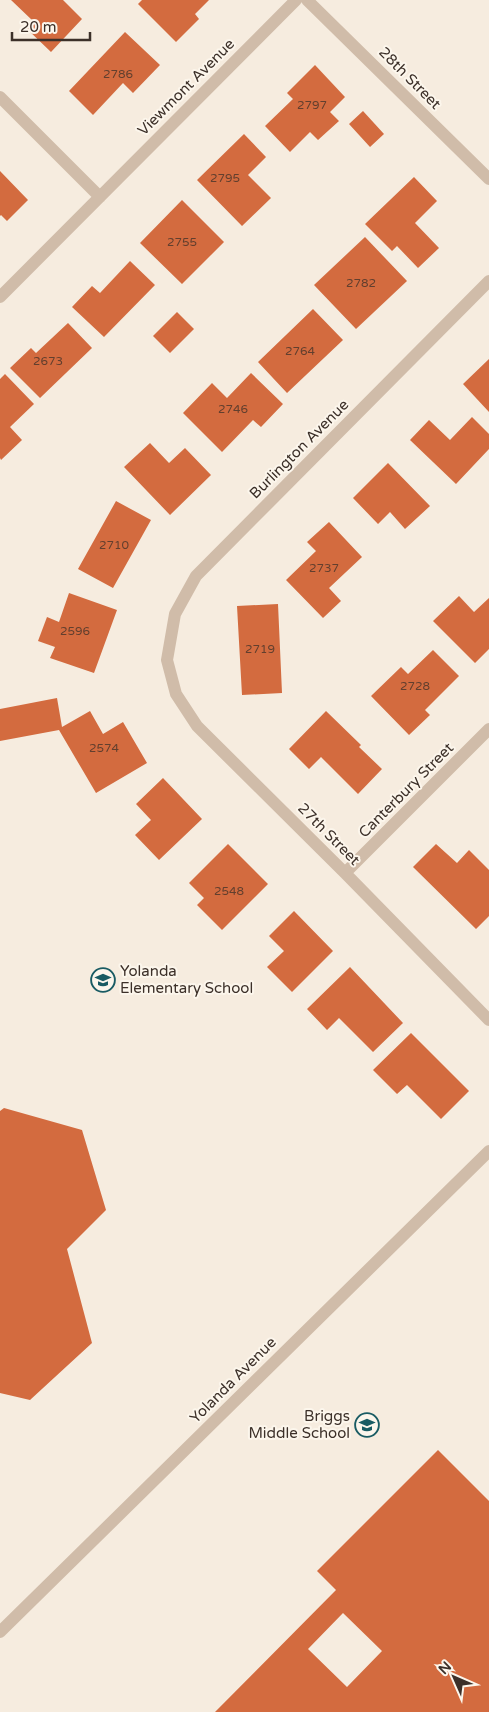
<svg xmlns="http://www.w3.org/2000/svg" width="489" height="1712" font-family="'Varela Round',sans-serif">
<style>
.building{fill:#d36b3f;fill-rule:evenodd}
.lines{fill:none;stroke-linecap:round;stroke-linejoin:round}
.minor{stroke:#d0bca9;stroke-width:12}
.tertiary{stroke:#d0bca9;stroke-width:12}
.labels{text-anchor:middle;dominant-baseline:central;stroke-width:4;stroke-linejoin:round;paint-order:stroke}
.number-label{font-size:12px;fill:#623f2e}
.street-label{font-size:15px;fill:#3c3029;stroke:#fcf6ec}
.poi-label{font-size:15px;fill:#3c3029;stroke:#fcf6ec;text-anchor:start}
</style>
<rect width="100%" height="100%" fill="#f6ecdf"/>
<!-- building -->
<path class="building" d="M11 0H63L82 19 51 52 26 28 33 21Z
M142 0H209L195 14 199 19 176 42 138 4Z
M125 32 160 65 133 93 123 83 93 115 69 91Z
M315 65 345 97 330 112 339 121 318 140 310 132 290 152 265 126 293 99 287 93Z
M363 111 384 134 370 147 349 124Z
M244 134 266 157 248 175 271 198 242 226 197 180Z
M0 171 28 200 7 221 1 215 0 216Z
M414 177 437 201 415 223 439 248 418 268 397 246 392 251 365 224Z
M182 200 224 242 182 284 140 243Z
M365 237 407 281 356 329 314 285Z
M130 261 155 285 104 337 72 307 92 286 100 293Z
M313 309 343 340 287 393 258 362Z
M177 312 194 329 170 353 153 336Z
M68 323 92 348 40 398 10 368 31 348 36 353Z
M489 359V412L463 384Z
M251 373 283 404 261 427 253 420 222 452 183 413 212 383 227 398Z
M5 374 34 404 10 427 22 440 1 460 0 458V379Z
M472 417 489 434V449L456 484 410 440 429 420 450 440Z
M150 443 169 463 185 448 211 475 170 515 124 467Z
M388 463 430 506 405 529 390 512 378 524 353 498Z
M116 501 151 520 113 588 78 569Z
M329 522 362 557 329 588 341 601 323 618 286 580 316 551 307 542Z
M69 593 117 610 94 673 50 658 55 647 38 641 47 617 59 622Z
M459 596 474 612 489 598V649L475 663 433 621Z
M278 604 282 693 242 695 237 606Z
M433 650 459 676 425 710 430 715 409 735 371 696 401 667 408 674Z
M57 698 62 727 90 711 103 734 123 722 147 763 96 793 59 730 0 741V709Z
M326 711 361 745 359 747 382 769 358 794 321 757 309 769 289 749Z
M163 778 202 819 159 860 135 835 151 820 136 804Z
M228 844 268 884 222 930 197 905 204 898 189 883Z
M436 844 457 863 469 850 489 870V916L476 929 413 867Z
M294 911 333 951 292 992 267 967 284 951 269 936Z
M350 967 403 1023 373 1052 339 1018 327 1030 307 1009Z
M411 1033 469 1091 441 1119 407 1085 397 1094 373 1070Z
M4 1108 82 1130 106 1210 67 1249 92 1343 30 1400 0 1393V1111Z
M438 1450 489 1501V1712H215L336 1590 317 1571ZM343 1613 382 1651 347 1687 308 1649Z"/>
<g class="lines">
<!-- minor -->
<path class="minor" d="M307 0 489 179
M0 97 100 197
M489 281 196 576 175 614 167 660 176 694 197 726 345 873 489 1020
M0 297 296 0
M345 873 489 729"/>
<!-- tertiary -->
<path class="tertiary" d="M0 1632 489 1151"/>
</g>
<!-- icons -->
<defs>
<g id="school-ring" transform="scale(1.25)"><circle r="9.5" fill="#fcf6ec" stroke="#195b63" stroke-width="1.5"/><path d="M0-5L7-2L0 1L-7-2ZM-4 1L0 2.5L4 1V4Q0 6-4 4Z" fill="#195b63"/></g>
</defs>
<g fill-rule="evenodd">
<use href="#school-ring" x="103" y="980"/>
<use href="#school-ring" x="367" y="1425"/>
</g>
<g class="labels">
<!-- number labels -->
<g class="number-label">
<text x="118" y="74">2786</text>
<text x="312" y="105">2797</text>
<text x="225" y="178">2795</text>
<text x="182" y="242">2755</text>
<text x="361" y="283">2782</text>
<text x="300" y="351">2764</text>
<text x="48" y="361">2673</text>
<text x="233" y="409">2746</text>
<text x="114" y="545">2710</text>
<text x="324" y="568">2737</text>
<text x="75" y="631">2596</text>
<text x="260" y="649">2719</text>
<text x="415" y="686">2728</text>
<text x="104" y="748">2574</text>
<text x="229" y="891">2548</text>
</g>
<!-- street labels -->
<g class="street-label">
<text transform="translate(410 78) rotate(45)">28th Street</text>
<text transform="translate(186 87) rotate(-45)">Viewmont Avenue</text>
<text transform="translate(299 449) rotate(-45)">Burlington Avenue</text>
<text transform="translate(406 790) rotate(-45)">Canterbury Street</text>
<text transform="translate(329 834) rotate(45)">27th Street</text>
<text transform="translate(233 1380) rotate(-45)">Yolanda Avenue</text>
</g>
<!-- poi labels -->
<g class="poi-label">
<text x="120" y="971">Yolanda<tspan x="120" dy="17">Elementary School</tspan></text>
<text x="350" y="1416" text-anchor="end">Briggs<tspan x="350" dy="17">Middle School</tspan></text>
</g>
</g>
<!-- north arrow -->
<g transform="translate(454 1677) rotate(315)" stroke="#fcf6ec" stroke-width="4" paint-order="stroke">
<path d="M0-4L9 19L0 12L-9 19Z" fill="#3c3029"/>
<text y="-8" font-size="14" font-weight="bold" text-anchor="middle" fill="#3c3029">N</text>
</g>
<!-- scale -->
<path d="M12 32v8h78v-8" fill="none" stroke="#3c3029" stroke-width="2.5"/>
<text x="20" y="32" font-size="15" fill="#3c3029" stroke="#fcf6ec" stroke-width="4" paint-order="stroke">20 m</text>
</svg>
